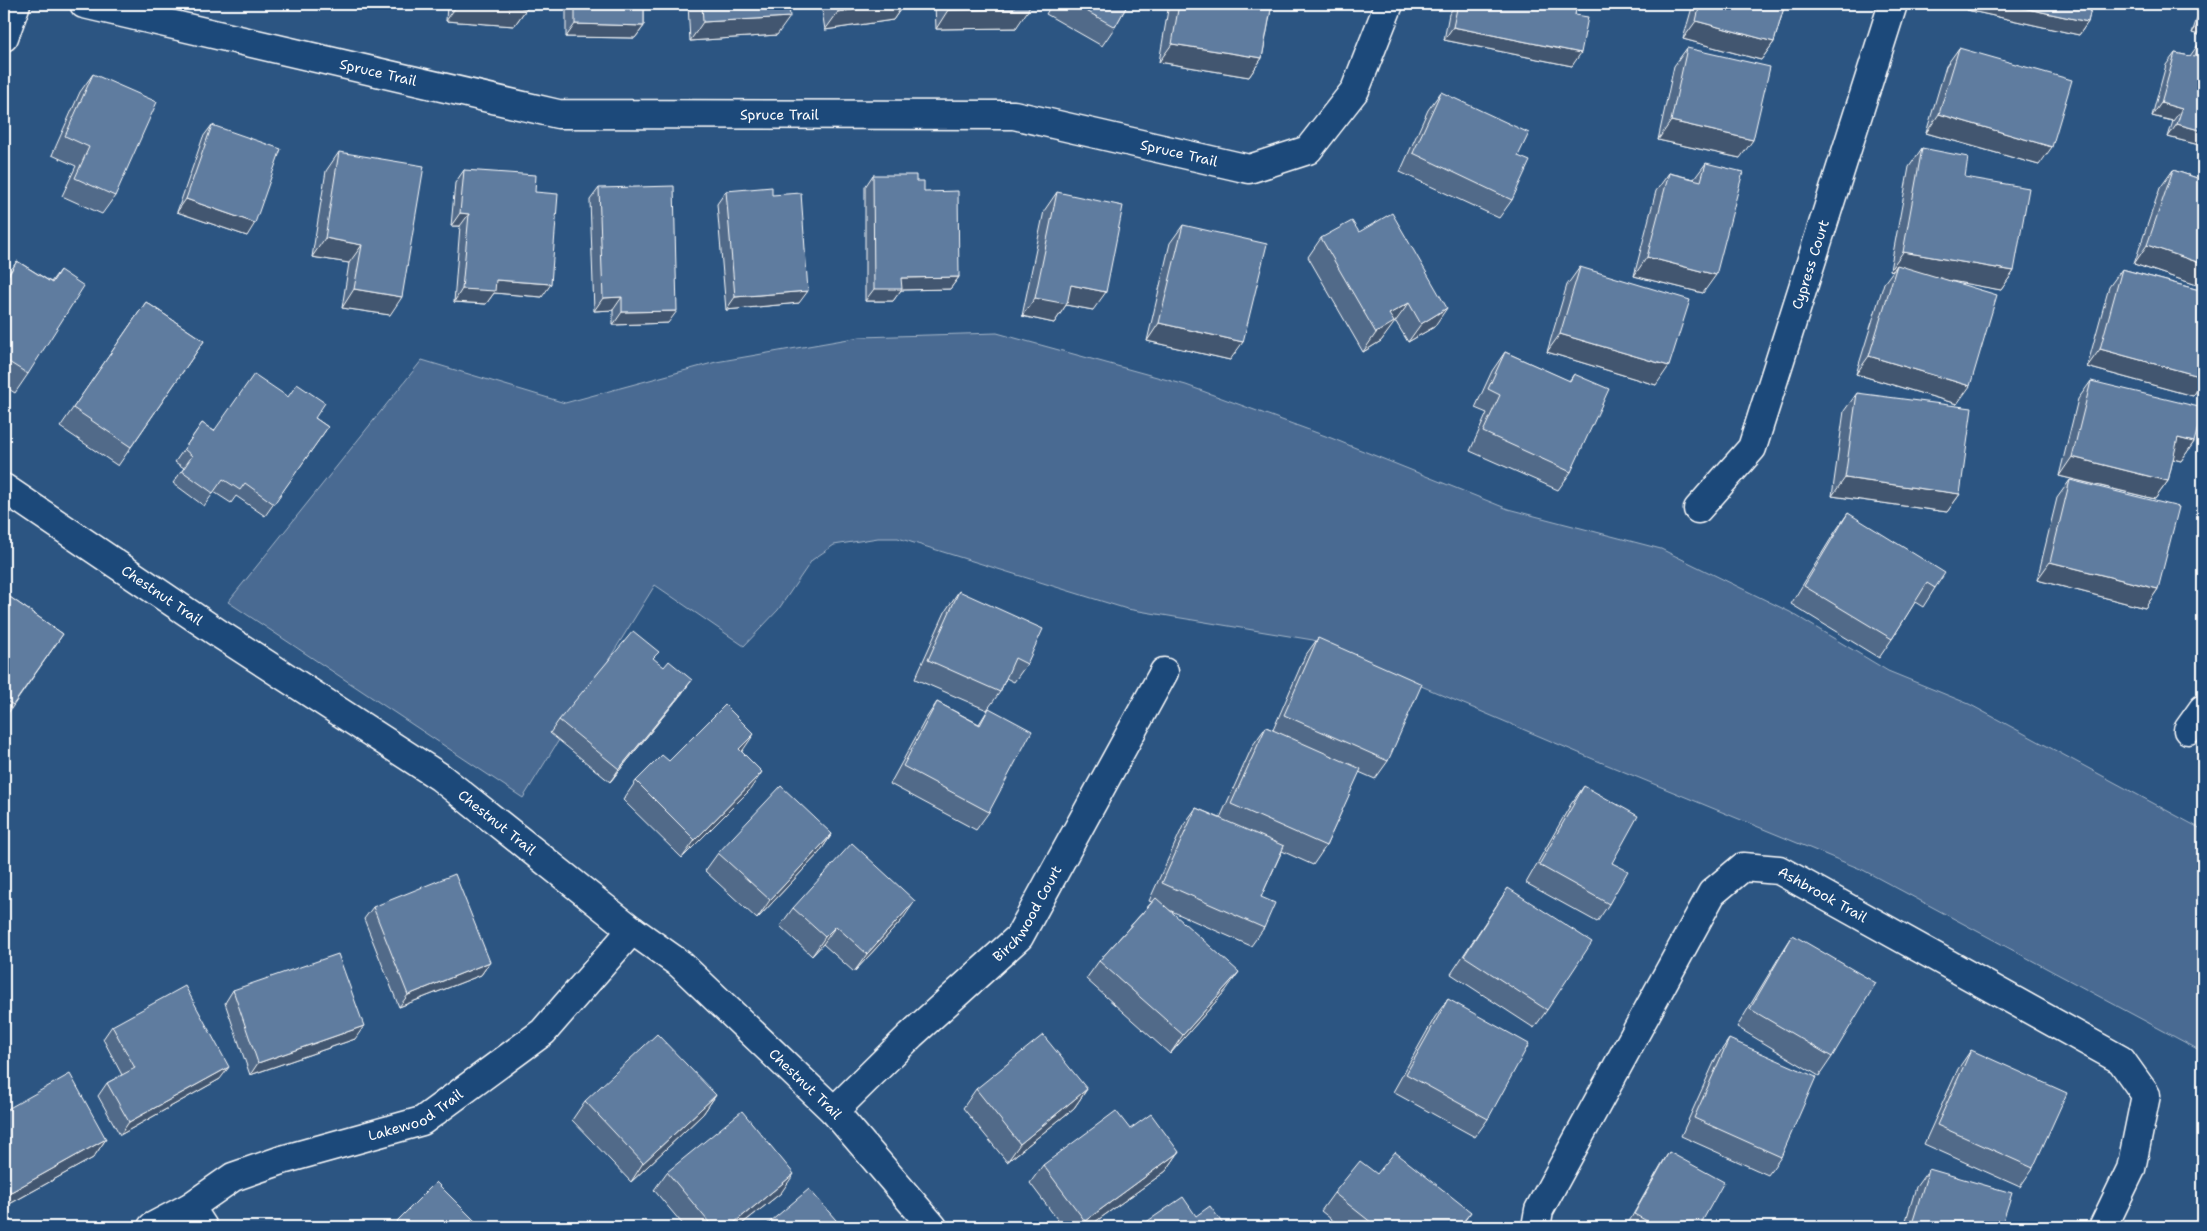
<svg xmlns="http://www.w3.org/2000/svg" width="2207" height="1231" font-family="'Shantell Sans',sans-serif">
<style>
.green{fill:#486b92;stroke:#a4b5c8}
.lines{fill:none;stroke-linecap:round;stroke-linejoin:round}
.minor-casing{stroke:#fff;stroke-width:31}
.minor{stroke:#1f4a7a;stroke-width:28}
.wall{fill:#516b89;stroke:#fff}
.shaded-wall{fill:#42576f;stroke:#fff}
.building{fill:#5e7c9f;stroke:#fff}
.labels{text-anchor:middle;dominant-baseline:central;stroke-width:4.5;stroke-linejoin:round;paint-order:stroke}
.street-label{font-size:14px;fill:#fff;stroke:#1f4a7a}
</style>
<rect width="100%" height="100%" fill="#2c5582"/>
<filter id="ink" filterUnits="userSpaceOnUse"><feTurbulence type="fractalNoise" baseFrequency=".02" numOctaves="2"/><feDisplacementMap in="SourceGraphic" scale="10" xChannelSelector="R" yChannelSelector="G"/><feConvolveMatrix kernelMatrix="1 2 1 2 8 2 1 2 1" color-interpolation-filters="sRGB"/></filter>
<g filter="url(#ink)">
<!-- green -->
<path class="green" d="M997 333 1186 385 1331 438 1508 509 1661 549 1790 612 1888 671 1969 704 2203 830V1052L1863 870 1593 759 1313 640 1127 609 898 538H878L834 545 812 560 778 610 744 646 655 585 523 798 228 602 422 360 565 403 716 362 860 337Z"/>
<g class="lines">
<!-- minor casing -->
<g class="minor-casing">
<g id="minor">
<path id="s1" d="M84 4 558 114 1014 115 1249 169 1308 150 1355 90 1389 4"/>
<path d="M4 37 16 4"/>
<path id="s2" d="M4 488 218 633 440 777 632 930 680 964 834 1111 933 1227"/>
<path id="s3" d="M1698 509 1752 448 1893 4"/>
<path d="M2188 730 2203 709"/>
<path id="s4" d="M834 1111 911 1035 1019 937 1164 672"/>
<path d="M190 1207 203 1227"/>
<path id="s5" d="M152 1227 190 1207 233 1177 282 1160 422 1121 543 1032 632 930"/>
<path id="s6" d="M1536 1227 1539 1210 1712 893 1743 867 1779 870 2121 1060 2146 1095 2131 1169 2103 1227"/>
</g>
</g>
<!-- minor -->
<use href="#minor" class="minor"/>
</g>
<!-- wall -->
<path class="wall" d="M447 4H527V8L514 26 446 21Z
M566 4H644V26L635 38 566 37Z
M688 4H789L777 35 690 41Z
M821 4H904L893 20 825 30Z
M935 4H1029L1016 28 936 29Z
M1052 4H1128L1115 27 1102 46 1046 14Z
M1169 4H1272L1262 58 1249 77 1159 62Z
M1456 4H1577L1575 15 1572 66 1444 40 1449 14Z
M1693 4H1785L1774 42 1761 60 1683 39Z
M1968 4H2092L2088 22 2079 35 1967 10Z
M2202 4H2203V36L2192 33Z
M2198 45 2203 47V146L2168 137 2173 121 2152 116 2166 65 2175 53 2190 56Z
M1687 48 1740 158 1658 140 1674 66Z
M1959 48 2039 165 1926 133 1946 66Z
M93 74 115 196 102 214 62 196 76 166 52 155 80 92Z
M1441 92 1518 156 1512 200 1499 218 1400 172 1428 110Z
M212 125 247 236 177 212 203 137Z
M1922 148 1965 177 2014 271 2001 290 1947 280 1957 404 1856 374 1884 283 1893 271 1890 270 1909 167Z
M339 152 390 315 342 308 349 263 312 257 326 171Z
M1706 163 1703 293 1634 276 1656 191 1669 173 1694 179Z
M464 170 535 192 542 297 494 293 486 304 454 302 460 226H451L455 183Z
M2173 170 2203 180V287L2134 264 2160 188Z
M873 175 924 192 959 277 950 289 901 290 893 301H865V187Z
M599 188 668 323 613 325V310L594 311 590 200Z
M726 191 772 195 799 303 726 310 717 204Z
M1057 192 1093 310 1066 305 1054 323 1022 316 1044 211Z
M1183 225 1230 360 1147 341 1170 243Z
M1359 232 1434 327 1408 342 1396 322H1394L1381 341 1363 352 1308 257 1321 238Z
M17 261 51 282 60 270 28 374 15 393 4 386V281Z
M1580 267 1656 385 1547 352 1567 285Z
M2122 269 2203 291V381L2193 396 2087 367 2109 287Z
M146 302 204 341 118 466 60 427Z
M1505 352 1569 381 1574 374 1571 472 1558 490 1470 451 1487 413 1475 408 1492 371Z
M2091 381 2194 442 2181 461 2173 459 2168 481 2155 499 2059 476 2078 399Z
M1857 393 1960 494 1947 512 1832 496 1844 411Z
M315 418 328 427 265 516 236 496 231 503 214 492 204 506 173 483 184 468 175 462 202 423 214 431Z
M2070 480 2158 589 2145 608 2037 580 2057 498Z
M1848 513 1935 588 1923 607 1915 602 1892 639 1879 658 1791 604 1835 532Z
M959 591 1027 664 1014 682 1006 678 1000 692 987 710 915 679 946 610Z
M4 593 63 634 4 719Z
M1318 638 1388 761 1375 779 1359 772 1326 846 1313 865 1282 851 1261 897 1264 928 1251 946 1169 910 1226 990 1170 1054 1086 979 1099 961 1152 902 1149 901 1183 826 1196 808 1220 818 1253 745 1266 727 1273 730 1305 656Z
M653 659 683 692 610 782 550 733 559 720Z
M937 702 979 724 989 708V812L976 830 890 784 925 720Z
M742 752 749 791 682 858 623 800 636 781 669 761Z
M1584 786 1612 863 1609 904 1597 922 1526 883 1571 804Z
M832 834 819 853 757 919 705 871 718 853Z
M1508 888 1547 1010 1534 1028 1451 974Z
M373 907 490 962 481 975 399 1007 364 919Z
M793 908 902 920 854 972 823 944 812 956 780 926Z
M1793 935 1832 1057 1819 1076 1737 1027 1781 954Z
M233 990 355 1039 250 1075 225 1003Z
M1448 999 1488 1119 1475 1137 1393 1092 1435 1017Z
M112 1026 220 1079 120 1135 98 1096 107 1083 122 1075 103 1039Z
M1729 1039 1781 1157 1768 1175 1681 1136 1716 1058Z
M1971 1050 2033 1168 2020 1187 1924 1144 1958 1069Z
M976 1089H1087L1074 1108 1007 1162 963 1108Z
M716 1095 703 1114 631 1182 572 1120 585 1101Z
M4 1111 106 1139 93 1158 4 1207Z
M1130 1129 1179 1152 1166 1171 1088 1227H1063L1030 1183 1043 1165Z
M1669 1152 1699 1227H1626L1661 1165Z
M1929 1169 2001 1227H1904L1916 1187Z
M667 1172 781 1193 738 1227H685L654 1190Z
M1377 1174 1471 1212 1460 1227H1341L1321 1211 1334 1193Z
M2203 1208V1219L2199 1217Z"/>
<!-- shaded-wall -->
<path class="shaded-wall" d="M458 4H473L527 8 514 26 446 21Z
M891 4H904L893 20 825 30 838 12Z
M1971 4H2005L2088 22 2079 35 1967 10Z
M1029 9 1016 28 936 29 948 10Z
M790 17 777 35 690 41 703 22Z
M2203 17V36L2192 33Z
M1696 21 1774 42 1761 60 1683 39Z
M575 24 644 26 635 38 566 37Z
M1453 27 1581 53 1572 66 1444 40Z
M1172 44 1262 58 1249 77 1159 62Z
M2161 103 2182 109 2173 121 2152 116Z
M1939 114 2052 147 2039 165 1926 133Z
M1671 121 1753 140 1740 158 1658 140Z
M2177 124 2203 131V146L2168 137Z
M186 199 255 223 247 236 177 212Z
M460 213 469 214 460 226H451Z
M325 238 362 245 349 263 312 257Z
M2147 245 2203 264V287L2134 264Z
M1903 252 2014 271 2001 290 1895 271 1897 265 1893 271 1890 270Z
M1647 257 1716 275 1703 293 1634 276Z
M959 277 950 289 901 290 893 301H865L874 289 901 278Z
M496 280 551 284 542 297 494 293 486 304 454 302 462 289Z
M1071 285 1106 292 1093 310 1066 305 1054 323 1022 316 1035 298Z
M354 289 402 297 390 315 342 308Z
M808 291 799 303 726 310 735 297Z
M622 297 613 310 594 311 603 298Z
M1409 303 1381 341 1363 352 1389 314Z
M1447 308 1434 327 1408 342 1421 324Z
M677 311 668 323 613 325 622 312Z
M1159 323 1243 342 1230 360 1147 341Z
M1560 334 1669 366 1656 385 1547 352Z
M2100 349 2203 377V381L2193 396 2087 367Z
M1869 356 1970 386 1957 404 1856 374Z
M2178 438 2194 442 2181 461 2166 457Z
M2072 457 2168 481 2155 499 2059 476Z
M1845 478 1960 494 1947 512 1832 496Z
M2050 562 2158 589 2145 608 2037 580Z
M692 680 683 692 610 782 619 769Z
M754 734 741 753 739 749Z
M762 772 749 791 682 858 695 840Z
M832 834 819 853 757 919 770 900Z
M915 901 902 920 854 972 867 954Z
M836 926 823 944 812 956 825 937Z
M490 962 481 975 399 1007 408 995Z
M1239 972 1226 990 1170 1054 1183 1035Z
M364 1026 355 1039 250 1075 258 1063Z
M229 1067 220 1079 120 1135 129 1122Z
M1087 1089 1074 1108 1007 1162 1020 1144Z
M716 1095 703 1114 631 1182 643 1163Z
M106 1139 93 1158 4 1207V1202L11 1192Z
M1179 1152 1166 1171 1088 1227H1080L1085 1221Z
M794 1174 781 1193 738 1227H729Z"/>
<!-- building -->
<path class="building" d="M473 4H527V8Z
M575 4H644V26L575 24Z
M702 4H789L790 17 703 22Z
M837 4H891L838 12Z
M948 4H1029V9L948 10Z
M1074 4H1128L1115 27Z
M1179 4H1272L1262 58 1172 44Z
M1458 4H1577L1575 15 1588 17 1581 53 1453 27Z
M1700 4H1785L1774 42 1696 21Z
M2005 4H2092L2088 22Z
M2198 45 2203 47V131L2177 124 2182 109 2161 103 2175 53 2195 57Z
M1687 48 1770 67 1753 140 1671 121Z
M1959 48 2072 80 2052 147 1939 114Z
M93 74 157 102 115 196 75 178 89 147 65 136Z
M1441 92 1529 133 1518 156 1530 161 1512 200 1413 153Z
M212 125 281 149 255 223 186 199Z
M1922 148 1968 157 1965 177 2029 188 2014 271 1903 252Z
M339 152 424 166 402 297 354 289 362 245 325 238Z
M1706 163 1743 172 1716 275 1647 257 1669 173 1701 181Z
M464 170 536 175 535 192 558 194 551 284 496 280 495 291 462 289 469 214 460 213Z
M2173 170 2203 180V264L2147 245Z
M873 175H916V181H924V192L958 191 959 277 901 278 902 289H874Z
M674 186 677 311 622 312V297L603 298 599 188Z
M772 187V195L801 193 808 291 735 297 726 191Z
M1057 192 1123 206 1106 292 1071 285 1067 304 1035 298Z
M1392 213 1447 308 1421 324 1409 303 1389 314 1394 322 1376 333 1321 238 1352 221 1359 232Z
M1183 225 1267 244 1243 342 1159 323Z
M17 261 52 283 60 270 84 286 28 374 4 359V283Z
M1897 265 1997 295 1970 386 1869 356Z
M1580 267 1690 300 1669 366 1560 334Z
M2122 269 2203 291V377L2100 349Z
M146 302 204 341 131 447 73 408Z
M1505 352 1570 381 1574 374 1609 389 1571 472 1483 432 1500 395 1488 389Z
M254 374 288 397 297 384 325 403 315 418 328 427 274 504 245 483 240 490 223 479 213 493 182 471 192 456 184 449 202 423 214 431Z
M2091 381 2203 408 2194 442 2178 438 2168 481 2072 457Z
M1857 393 1972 408 1960 494 1845 478Z
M2070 480 2179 507 2158 589 2050 562Z
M1848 513 1945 573 1935 588 1927 583 1892 639 1804 586Z
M959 591 1043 629 1027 664 1015 658 1000 692 928 660Z
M4 593 63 634 13 705 4 699Z
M633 631 659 652 653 658 664 667 669 661 692 680 619 769 559 720Z
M1318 638 1422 684 1388 761 1284 715Z
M937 702 980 725 989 708 1032 731 989 812 903 766Z
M725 705 754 734 739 749 762 772 695 840 636 781 662 755 669 761Z
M1266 727 1361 769 1326 846 1231 804Z
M781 786 832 834 770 900 718 853Z
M1584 786 1638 816 1612 863 1628 871 1609 904 1539 865Z
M1196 808 1284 846 1261 897 1275 903 1264 928 1162 883Z
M852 843 915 901 867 954 836 926 825 937 793 908Z
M455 874 490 962 408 995 373 907Z
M1508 888 1592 942 1547 1010 1464 956Z
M1156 898 1239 972 1183 1035 1099 961Z
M1793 935 1876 983 1832 1057 1750 1009Z
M338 954 364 1026 258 1063 233 990Z
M185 986 229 1067 129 1122 107 1083 135 1068 112 1026Z
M1448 999 1529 1044 1488 1119 1406 1074Z
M657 1034 716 1095 643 1163 585 1101Z
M1043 1035 1087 1089 1020 1144 976 1089Z
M1729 1039 1816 1077 1781 1157 1694 1118Z
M1971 1050 2067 1093 2033 1168 1937 1125Z
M70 1074 106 1139 11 1192 4 1180V1111Z
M742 1111 794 1174 729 1227H713L667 1172Z
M1116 1111 1130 1129 1151 1114 1179 1152 1085 1221 1043 1165Z
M1395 1152 1471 1212 1459 1227H1377L1334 1193 1360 1161 1377 1174Z
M1669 1152 1724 1182 1699 1227H1658L1634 1214Z
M1929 1169 2012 1193 2001 1227H1911Z
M436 1182 481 1227H391Z
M809 1189 842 1227H764Z
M1183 1197 1196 1216 1210 1206 1225 1227H1139Z"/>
</g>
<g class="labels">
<!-- street labels -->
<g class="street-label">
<text stroke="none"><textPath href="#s1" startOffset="302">Spruce Trail</textPath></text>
<text stroke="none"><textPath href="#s1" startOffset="708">Spruce Trail</textPath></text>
<text stroke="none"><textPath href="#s1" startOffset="1112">Spruce Trail</textPath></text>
<text stroke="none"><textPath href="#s3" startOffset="274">Cypress Court</textPath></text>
<text stroke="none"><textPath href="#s2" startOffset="191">Chestnut Trail</textPath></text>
<text stroke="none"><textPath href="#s2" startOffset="596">Chestnut Trail</textPath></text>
<text stroke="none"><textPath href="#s6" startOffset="505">Ashbrook Trail</textPath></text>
<text stroke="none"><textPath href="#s4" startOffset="278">Birchwood Court</textPath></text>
<text stroke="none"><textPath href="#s2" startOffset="1001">Chestnut Trail</textPath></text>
<text stroke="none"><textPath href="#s5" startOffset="289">Lakewood Trail</textPath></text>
</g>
</g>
<!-- margin -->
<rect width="2207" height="1231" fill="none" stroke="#1f4a7a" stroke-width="20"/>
<rect x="10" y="10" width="2187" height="1211" fill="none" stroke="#fff" stroke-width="2" filter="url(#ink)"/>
</svg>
